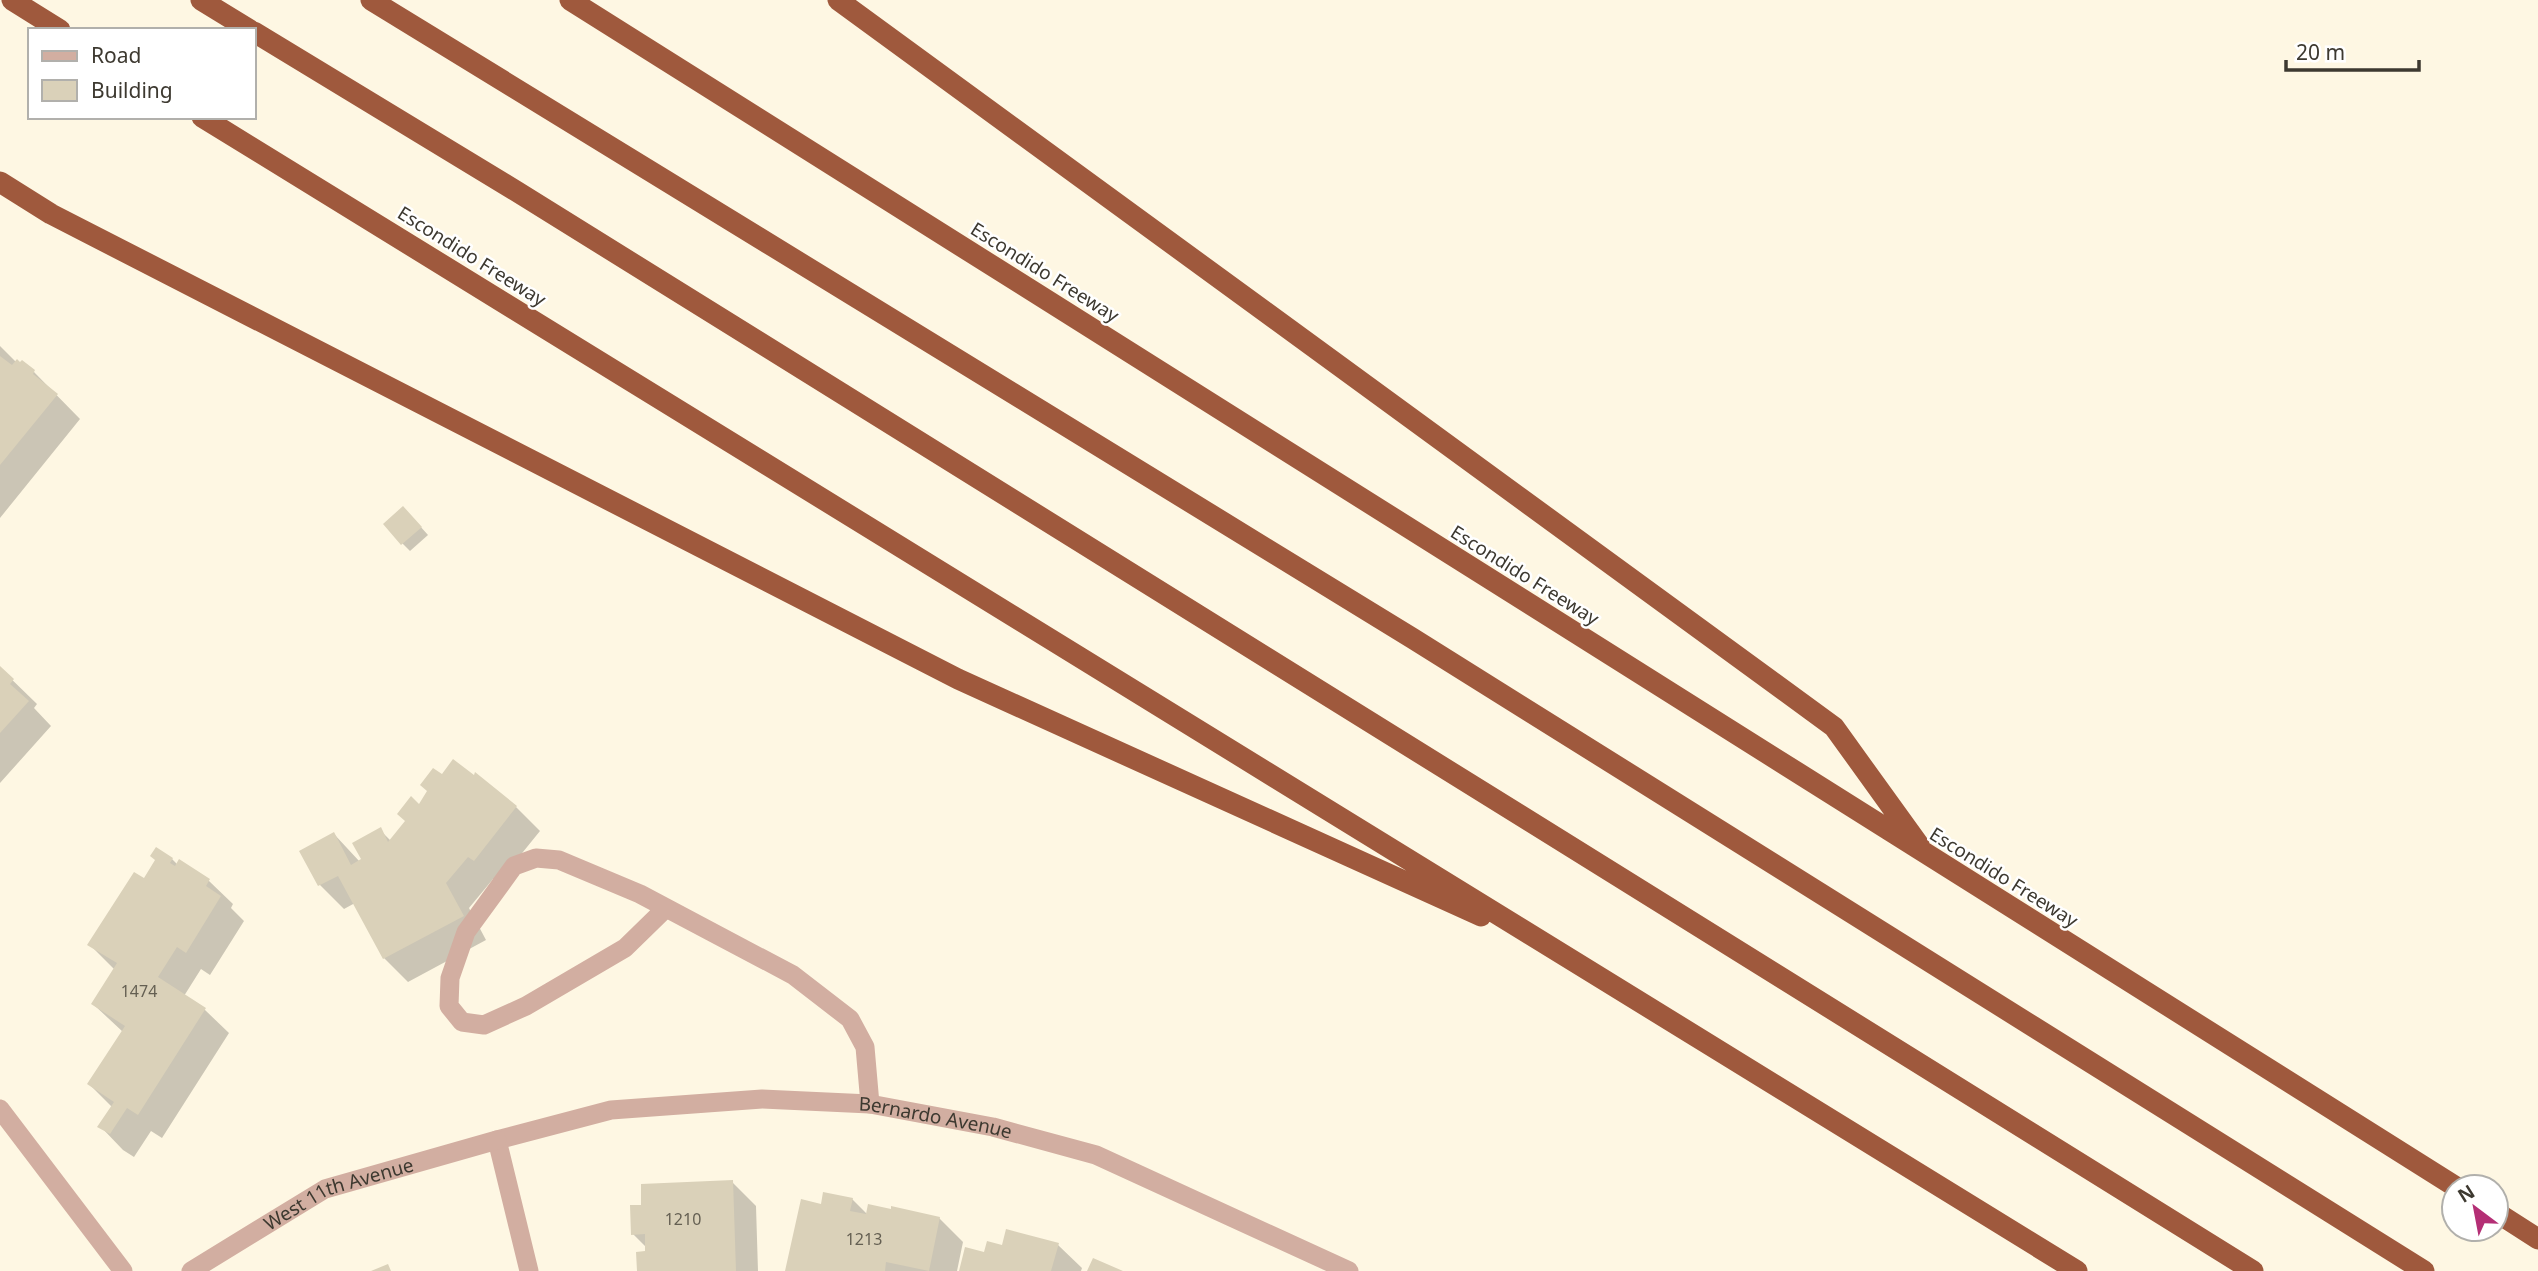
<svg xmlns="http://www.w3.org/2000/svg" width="2538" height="1271" font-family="'Noto Sans',sans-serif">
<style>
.shadow{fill:#0003}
.building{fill:#dad1b9}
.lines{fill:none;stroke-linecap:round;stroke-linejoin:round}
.service{stroke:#d2aea1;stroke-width:19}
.minor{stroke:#d2aea1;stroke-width:19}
.tertiary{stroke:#d2aea1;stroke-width:19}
.motorway{stroke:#9f593d;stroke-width:21}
.labels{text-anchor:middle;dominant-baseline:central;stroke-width:5;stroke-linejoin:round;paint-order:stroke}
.number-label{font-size:16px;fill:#645f52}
.street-label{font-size:19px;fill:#3d3930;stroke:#fff}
</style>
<rect width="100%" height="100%" fill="#fef7e3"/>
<!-- shadow -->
<path class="shadow" d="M0 346 16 362 34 372 80 419 0 518Z
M411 516 428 535 410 551 402 543Z
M0 668 37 704 34 708 51 726 0 783Z
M476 775 516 807 540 831 498 883 493 879 469 908 486 940 408 982 384 958 355 903 344 909 320 885 301 851 334 834 360 862 380 830 391 841 441 778 474 777Z
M172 859 178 865 179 862 209 881 233 904 231 908 244 921 210 975 201 969 184 996 205 1010 229 1033 162 1138 151 1131 134 1157 123 1150 100 1126 112 1107 89 1084 123 1032 93 1004 115 970 90 945 144 880Z
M732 1182 756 1206 758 1271H638L647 1253V1248L633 1234 643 1207Z
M852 1199 868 1215 939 1218 963 1242 957 1271H787L822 1206Z
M1058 1245 1082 1268 1081 1271H960L986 1254 1003 1247Z"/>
<!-- building -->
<path class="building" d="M0 356 12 365 17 359 20 362 22 360 35 370 33 374 58 394 0 465Z
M403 506 422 527 401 545 383 524Z
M0 666 14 679 10 684 29 701 0 733Z
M453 759 474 775 475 772 517 806 474 861 468 857 446 883 464 916 383 959 338 876 318 886 299 851 334 832 351 865 361 859 352 843 381 827 388 842 405 821 397 814 411 796 419 804 427 791 420 785 433 768 442 774Z
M156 847 173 858 170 863 175 866 179 859 210 879 206 886 221 896 186 953 177 947 158 977 206 1008 138 1115 127 1108 110 1134 97 1127 114 1102 87 1084 125 1026 91 1004 117 963 87 945 134 872 144 878 155 860 150 856Z
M733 1180 736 1271H637L636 1252 645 1251V1234L631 1235 630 1205H641V1184Z
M823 1192 853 1198 850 1211 866 1214 868 1204 891 1209V1206L940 1217 929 1271 886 1262 885 1271H785L801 1199 821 1204Z
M1006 1229 1059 1243 1051 1271H959L965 1247 984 1252 987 1241 1002 1245Z
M1093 1258 1123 1271H1087Z
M388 1264 391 1271H371Z"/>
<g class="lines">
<!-- service -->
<path class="service" d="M666 908 625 948 526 1006 484 1025 462 1022 449 1006 450 978 466 932 514 866 536 858 559 860 640 894 793 975 850 1019 865 1047 870 1104"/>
<!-- minor -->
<g class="minor">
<path d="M0 1109 123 1271"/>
<path id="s1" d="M529 1271 497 1140 611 1110 762 1099 870 1104 993 1127 1096 1155 1349 1271"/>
</g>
<!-- tertiary -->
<path class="tertiary" id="s2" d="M191 1271 325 1189 497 1140"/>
<!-- motorway -->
<path class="motorway" d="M12 0 60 30
M201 0 250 30
M371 0 1412 638 2424 1271
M570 0 2456 1187
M838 0 1834 727 1919 845
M254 32 516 191 2253 1271
M202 117 2077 1271
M0 182 51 214 958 679 1481 916
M2496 1212 2538 1239"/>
</g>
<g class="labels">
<!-- number labels -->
<g class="number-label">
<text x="139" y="991">1474</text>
<text x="683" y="1219">1210</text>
<text x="864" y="1239">1213</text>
</g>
<!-- street labels -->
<g class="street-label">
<text transform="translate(472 256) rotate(32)">Escondido Freeway</text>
<text transform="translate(1045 272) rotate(32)">Escondido Freeway</text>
<text transform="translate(1525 575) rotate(32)">Escondido Freeway</text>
<text transform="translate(2004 877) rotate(32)">Escondido Freeway</text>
<text stroke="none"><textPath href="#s1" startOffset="579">Bernardo Avenue</textPath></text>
<text stroke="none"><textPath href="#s2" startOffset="168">West 11th Avenue</textPath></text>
</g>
</g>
<!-- legend -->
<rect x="28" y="28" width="228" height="91" fill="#ffffff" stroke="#b1b0ac" stroke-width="2"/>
<rect x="42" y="51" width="35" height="10" fill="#d2aea1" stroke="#b1b0ac" stroke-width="2"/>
<text x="91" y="63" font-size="21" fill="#3d3930">Road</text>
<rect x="42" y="80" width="35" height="21" fill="#dad1b9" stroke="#b1b0ac" stroke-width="2"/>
<text x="91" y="98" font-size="21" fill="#3d3930">Building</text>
<!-- north arrow -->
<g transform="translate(2475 1208) rotate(328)"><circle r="33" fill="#ffffff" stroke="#b1b0ac" stroke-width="2"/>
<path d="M0-5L12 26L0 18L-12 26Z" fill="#b42f75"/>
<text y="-10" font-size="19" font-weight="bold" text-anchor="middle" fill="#3d3930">N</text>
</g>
<!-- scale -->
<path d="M2286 60v10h133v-10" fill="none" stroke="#3d3930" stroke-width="3.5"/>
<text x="2296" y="60" font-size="21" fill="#3d3930" stroke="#ffffff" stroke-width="5" paint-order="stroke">20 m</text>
</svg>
